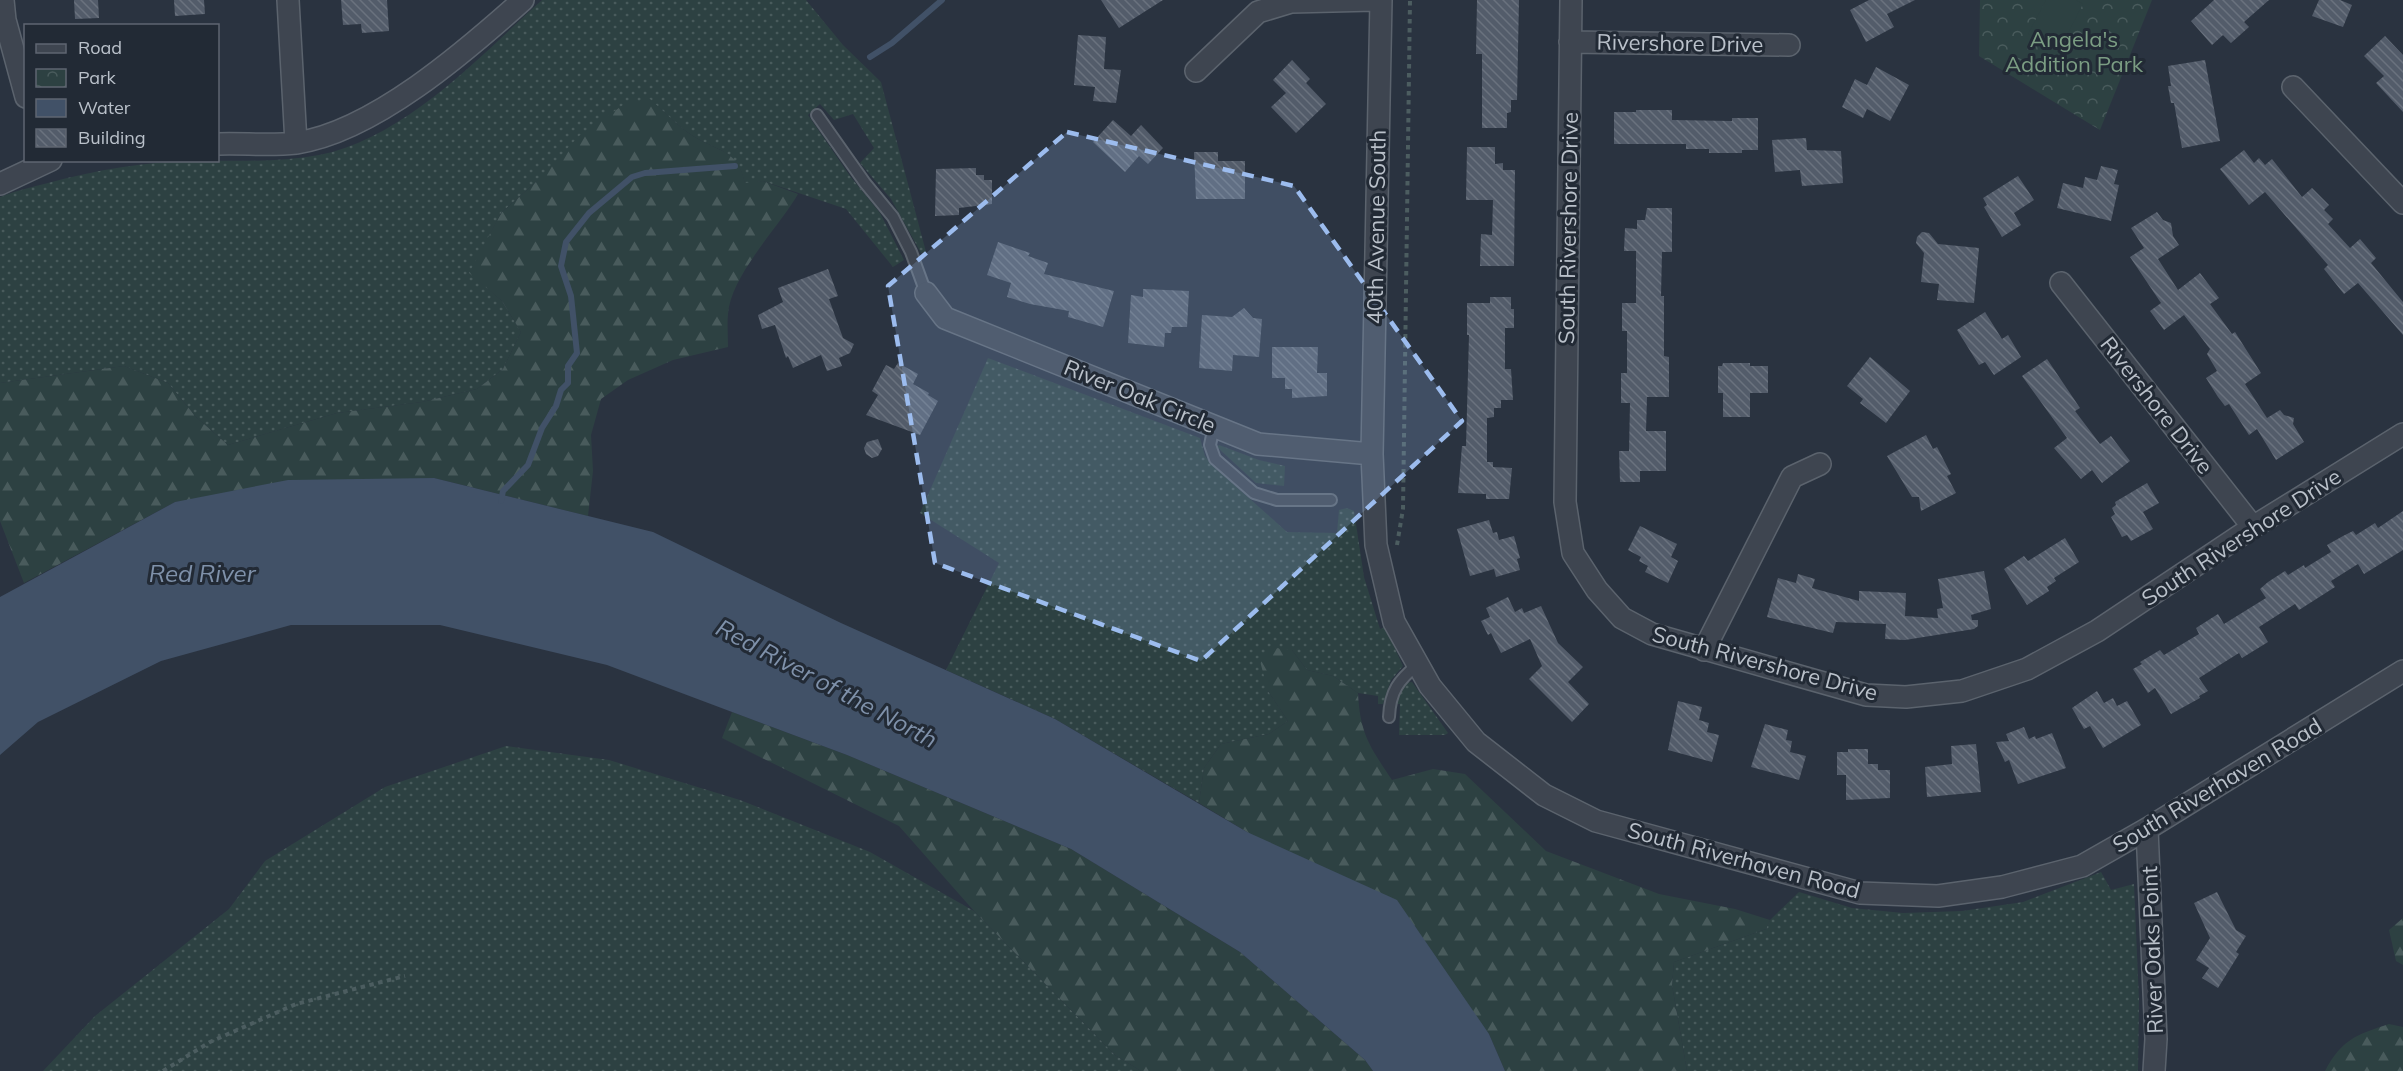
<svg xmlns="http://www.w3.org/2000/svg" width="2403" height="1071" font-family="Mulish,sans-serif">
<style>
.grass{fill:url(#grass-dots)}
.forest{fill:url(#forest-firs)}
.park{fill:url(#park-crowns)}
.garden{fill:#2d4142}
.water{fill:#415167}
.lines{fill:none;stroke-linecap:round;stroke-linejoin:round}
.stream{stroke:#415167;stroke-width:6}
.building{fill:url(#building-back-hatch)}
.service-casing{stroke:#5b636d;stroke-width:14}
.minor-casing{stroke:#5b636d;stroke-width:24}
.path{stroke:#4c5d60;stroke-width:4;stroke-dasharray:4.5 4.5;stroke-linecap:butt}
.service{stroke:#3e4550;stroke-width:10}
.minor{stroke:#3e4550;stroke-width:21}
.marked{fill:#9cbcee;fill-opacity:0.2;stroke:#9cbcee;stroke-width:4.5;stroke-dasharray:12 8;stroke-linejoin:round}
.labels{text-anchor:middle;dominant-baseline:central;stroke-width:6;stroke-linejoin:round;paint-order:stroke}
.park-label{font-size:22px;fill:#7b9d83;stroke:#222a35}
.street-label{font-size:22px;fill:#bac1ca;stroke:#222a35}
.water-label{font-size:24px;font-style:italic;fill:#7f91aa;stroke:#222a35}
</style>
<defs>
<pattern id="grass-dots" width="8" height="8" patternUnits="userSpaceOnUse" patternTransform="scale(1.5)"><rect width="8" height="8" fill="#2d4142"/><path d="M2 2h.1M6 6h.1" fill="none" stroke="#495b5c" stroke-width="1.8" stroke-linecap="round"/></pattern>
<pattern id="forest-firs" width="22" height="20" patternUnits="userSpaceOnUse" patternTransform="scale(1.5)"><rect width="22" height="20" fill="#2d4142"/><path d="M5 1l3.5 6h-7zM16 11l3.5 6h-7z" fill="#495b5c"/></pattern>
<pattern id="park-crowns" width="20" height="18" patternUnits="userSpaceOnUse" patternTransform="scale(1.5)"><rect width="20" height="18" fill="#2d4142"/><path d="M2 6a3 3 0 1 1 6 0M12 15a3 3 0 1 1 6 0" fill="none" stroke="#495b5c"/></pattern>
<pattern id="building-back-hatch" width="6" height="6" patternUnits="userSpaceOnUse" patternTransform="scale(1.5)"><rect width="6" height="6" fill="#535c6a"/><path d="M-1 5l2 2M0 0l6 6M5-1l2 2" fill="none" stroke="#6a727e"/></pattern>
</defs>
<rect width="100%" height="100%" fill="#2a3340"/>
<!-- grass -->
<path class="grass" d="M542 0H806L843 45 881 82 926 252 921 253 891 199 860 163 874 148 853 114 834 120 820 104 808 115 850 176 880 213 904 260 893 267 846 209 763 181 745 184C738 149 718 152 693 136 677 126 664 111 650 100L536 182 501 213 470 273 502 301 521 332 503 369 477 389 422 402 337 413 228 445 196 417 168 383 124 366 0 383V197C15 191 32 187 48 183 97 170 142 162 192 161 235 160 277 163 319 155 405 138 480 56 542 0Z
M988 358 1200 438 1205 456 1212 465 1287 532 1337 533 1339 510 1347 508 1354 511 1364 577 1380 629 1385 627 1403 666 1391 680 1383 704H1378V696L1358 693 1333 676 1307 670 1292 650 1268 691 1288 721 1269 734 1221 744 1204 768 1199 803 1055 719 946 670 999 563 920 513Z
M1219 445 1259 460 1285 466 1284 486 1256 483 1217 447Z
M1412 682 1448 733 1445 735H1399L1400 704H1396L1397 695 1405 683Z
M506 746 609 760 740 800 870 852 974 911 1115 1055 1141 1071H43L95 1016 229 909 265 861 385 787Z
M2101 872 2111 890 2134 884 2139 1000 2138 1071H1687L1672 985 1674 962 1766 929 1770 920 1799 892 1852 908 1903 913 1962 911 2023 902Z"/>
<!-- forest -->
<path class="forest" d="M650 99C664 111 677 126 693 136 718 152 738 149 745 183L763 181 798 194C779 227 731 275 728 314 727 324 728 336 728 347L673 360 628 380 601 399 591 435 593 471 588 516 434 478 175 502 24 583 0 521V383L124 366 168 383 196 417 228 445 337 413 422 402 477 389 503 369 521 332 502 301 469 273 501 213 536 182 579 136 626 103Z
M1276 648 1292 650 1307 670 1333 676 1358 693C1360 734 1370 747 1392 780L1433 769 1465 774 1546 851 1659 894 1735 909 1770 920 1766 929 1674 962 1672 985 1687 1071H1505L1489 1034 1247 832 1199 803 1204 768 1221 744 1269 734 1288 721 1268 691 1260 661Z
M732 712 847 755 1071 849 1240 952 1365 1060 1373 1071H1141L1115 1055 974 911 899 826 722 738Z
M2403 918V965L2396 961 2389 930Z
M2389 1024 2403 1027V1071H2325C2342 1039 2356 1035 2389 1024Z"/>
<!-- park -->
<path class="park" d="M1980 0H2152L2100 130 1979 56Z"/>
<!-- garden -->
<path class="garden" d="M2046 0H2076L2083 4 2059 50 2028 34Z"/>
<!-- water -->
<path class="water" d="M434 478 653 532 841 623 1055 719 1247 832 1397 900 1489 1034 1505 1071H1373L1365 1060 1240 952 1071 849 847 755 607 665 440 625H291L161 661 38 722 0 755V597L175 502 288 480Z"/>
<g class="lines">
<!-- stream -->
<path class="stream" d="M870 57 892 43 942 0
M501 501 503 491 528 465 542 428 556 406 561 390 568 383V366L577 353 571 296 561 266 566 242 589 213 632 177 645 173 735 166"/>
</g>
<!-- building -->
<path class="building" d="M74 0H98L99 18 75 19Z
M174 0H204L205 14 175 16Z
M341 0H387L389 31 362 33 361 24 343 25Z
M1101 0H1163L1119 28Z
M1477 0H1519L1517 100H1511V112L1507 113V128H1482V54H1476Z
M1869 0H1915L1887 14 1894 27 1866 42 1850 10Z
M2214 0H2269L2244 22 2249 27 2231 43 2223 35 2212 45 2191 21Z
M2319 0H2340L2352 5 2343 27 2312 16Z
M1078 35 1106 37 1104 69 1121 70 1116 103 1093 101 1095 87 1074 85Z
M2385 36 2403 55V112L2376 83 2384 76 2364 56Z
M1292 60 1310 79 1306 83 1326 104 1296 133 1271 107 1286 93 1273 80Z
M2205 60 2220 141 2182 148 2174 103H2171L2168 86H2171L2168 66Z
M1876 67 1909 85 1890 121 1867 109 1863 118 1842 107 1855 79 1867 85Z
M1636 110H1672V120L1732 121V118H1758V150H1742V153H1709V149H1686V144H1614V112H1636Z
M1113 120 1131 136 1141 125 1163 148 1148 164 1139 156 1125 172 1093 142Z
M1806 138 1807 150 1841 151 1843 183 1802 186 1800 170 1775 172 1772 140Z
M1467 147H1495V164L1503 163V170H1515L1514 266H1480L1481 234 1492 235 1493 200H1466Z
M2244 150 2254 163 2259 158 2265 165 2272 159 2302 197 2312 188 2329 205 2324 210 2333 219 2328 224 2350 248 2360 239 2376 258 2371 263 2403 302V335L2358 283 2344 294 2324 269 2328 265 2265 192 2249 205 2220 169Z
M1194 152H1218V161H1245V199H1196Z
M2101 166 2118 170 2114 184 2119 185 2111 221 2057 208 2063 183 2083 188 2085 177 2097 180Z
M976 168V175H984V180H992V204L959 208V215L935 216 936 169Z
M2018 176 2034 200 2014 213 2021 225 2002 237 1984 207 1987 205 1983 198Z
M1647 208H1672V252H1662L1661 296H1664V356L1669 357V397H1647L1646 431H1666V471H1640V482H1620L1619 451H1629L1630 403H1621V373H1627V331H1622V303H1636V251H1624L1625 228 1637 229V220H1645Z
M2157 212 2163 220 2171 223 2173 236 2179 245 2158 259 2178 290 2200 273 2219 298 2210 304 2232 334 2235 332 2261 373 2245 384 2267 418 2280 410 2284 415 2294 418 2293 424 2304 442 2276 460 2257 429 2249 435 2229 404 2225 406 2218 397 2206 378 2217 371 2207 354 2210 349 2184 315 2164 330 2150 311 2161 303 2130 257 2144 248 2131 228Z
M1922 232 1929 233 1938 244 1979 248 1974 303 1937 300 1939 284 1921 282 1924 253 1916 243 1917 237Z
M998 242 1030 253 1028 256 1048 263 1044 274 1114 291 1103 327 1068 317 1069 311 1030 304 1007 297 1011 283 987 275Z
M828 269 838 296 829 299 843 338 854 344 850 353 839 358 842 366 827 371 821 355 793 368 788 356 786 358 775 325 762 329 758 315 783 302 778 288Z
M1143 289 1189 291 1187 327H1172L1171 333H1165L1164 347 1128 343 1131 295 1143 297Z
M1490 297H1511V309H1514V328H1505V369H1511L1513 400H1501V408H1494V417L1487 418V462H1493V467L1512 468 1509 499H1486V494L1458 493 1462 446H1466L1469 335H1467V303H1490Z
M1244 308 1253 318 1262 319 1259 357 1233 355 1232 371 1199 368 1202 315 1232 317Z
M1985 312 2002 339 2008 335 2021 357 1994 375 1985 362 1979 365 1957 330Z
M1272 347H1318L1317 373H1327V396L1292 398V389H1285V378H1272Z
M1870 357 1910 391 1886 423 1860 403 1863 399 1847 386Z
M2047 359 2080 408 2075 411 2100 444 2111 436 2130 461 2102 483 2092 470 2081 479 2054 448 2067 438 2022 376Z
M898 363 918 374 913 384 929 393 928 395 938 401 920 435 866 415 878 395 872 391 886 365 894 369Z
M1723 363H1750V366H1768V393H1750V417H1723V393H1718V366H1722Z
M1926 435 1933 449 1937 447 1951 474 1947 476 1956 493 1921 511 1919 497H1912L1887 456Z
M878 439 882 449 878 456 872 458 866 454 864 448 867 442Z
M2147 483 2159 503 2143 512 2153 529 2131 541 2127 535 2122 537 2111 517 2115 514 2112 508 2116 505 2115 502Z
M2403 511V550L2364 574 2358 564 2331 581 2335 587 2299 610 2295 604 2259 627 2268 642 2242 658 2239 653 2199 678 2208 691 2199 696 2200 698 2171 714 2155 688 2148 693 2133 669 2142 664 2140 662 2160 650 2164 655 2199 634 2196 628 2218 614 2224 624 2266 598 2260 589 2268 582 2285 571 2288 575 2304 565 2305 568 2331 552 2327 545 2343 536 2353 531 2356 535 2375 523 2378 528Z
M1489 520 1493 533 1497 532 1499 540 1514 536 1520 558 1517 559 1520 570 1496 577 1494 569 1470 576 1457 529Z
M1640 526 1677 544 1671 557 1678 561 1668 583 1645 572 1648 566 1639 561 1641 557 1628 550Z
M2065 538 2079 562 2054 578 2056 581 2047 587 2049 591 2027 605 2004 569 2024 556 2028 561Z
M1984 571 1991 609 1971 615 1972 620H1978V626L1974 629 1905 640 1885 639 1886 624 1836 622 1833 633 1767 617 1778 578 1796 583 1798 574 1815 579 1812 588 1859 601V591L1906 593 1905 616 1938 618 1937 609 1943 608 1938 579Z
M1508 597 1515 612 1522 608 1524 613 1541 606 1558 643 1583 667 1568 682 1589 704 1572 722 1529 679 1542 666 1530 639 1501 653 1491 633 1488 635 1481 621 1490 617 1486 608Z
M2097 691 2104 703 2113 698 2117 706 2127 701 2141 725 2103 748 2090 726 2084 729 2072 708Z
M1678 701 1702 707 1699 720 1709 723 1707 732 1719 735 1712 762 1668 750Z
M1765 724 1788 730 1786 740 1792 741 1790 752 1806 756 1799 780 1751 767Z
M2024 727 2029 739 2035 736 2036 739 2052 733 2066 768 2018 784 2009 760 2005 762 1996 742 2009 741 2006 734Z
M1976 744 1981 792 1927 797 1925 767 1952 764 1951 746Z
M1848 749H1868V764H1878V770H1890V798L1846 800V775H1837V752H1848Z
M2217 892 2236 930 2246 936 2236 952 2239 954 2218 988 2202 978 2209 968 2196 960 2210 938 2194 903Z"/>
<g class="lines">
<!-- service casing -->
<g class="service-casing">
<path id="service" d="M817 115 865 183 893 217 911 252 926 293
M1214 426 1210 445 1215 459 1254 493 1277 500H1331
M1389 717C1390 691 1399 680 1418 664"/>
</g>
<!-- minor casing -->
<g class="minor-casing">
<path id="minor" d="M3 0 5 20 26 97
M288 0 296 143
M1381 0 1372 454 1376 545 1394 622 1430 686 1476 742 1544 795 1596 821 1860 893 1938 896 2002 887 2082 866 2147 829 2403 671
M1571 0 1565 502 1573 553 1597 590 1622 618 1652 634 1866 695 1906 697 1962 691 2027 669 2097 631 2253 527 2403 434
M1570 42 1789 45
M1196 71 1258 12 1291 2 1374 0
M2293 87 2403 203
M218 144C243 143 271 146 296 143 373 132 466 51 523 0
M0 184 51 160
M2061 283 2253 527
M926 293 945 318 1258 444 1372 454
M1704 650 1792 477 1820 464
M2147 829 2156 1039 2154 1071"/>
</g>
<!-- path -->
<path class="path" d="M1397 545 1403 509 1410 0
M163 1071 210 1042 296 1004 405 976"/>
<!-- service -->
<use href="#service" class="service"/>
<!-- minor -->
<use href="#minor" class="minor"/>
</g>
<!-- marked area -->
<path class="marked" d="M1067 132 1294 186 1462 421 1201 661 935 563 888 286Z"/>
<g class="labels">
<!-- park labels -->
<g class="park-label">
<text x="2074" y="39">Angela's<tspan x="2074" dy="25">Addition Park</tspan></text>
</g>
<!-- street labels -->
<g class="street-label">
<text transform="translate(1680 43) rotate(1)">Rivershore Drive</text>
<text transform="translate(1376 227) rotate(-89)">40th Avenue South</text>
<text transform="translate(1568 228) rotate(-89)">South Rivershore Drive</text>
<text transform="translate(1140 396) rotate(22)">River Oak Circle</text>
<text transform="translate(2157 405) rotate(52)">Rivershore Drive</text>
<text transform="translate(2241 537) rotate(-33)">South Rivershore Drive</text>
<text transform="translate(1765 663) rotate(15)">South Rivershore Drive</text>
<text transform="translate(2217 785) rotate(-31)">South Riverhaven Road</text>
<text transform="translate(1744 860) rotate(15)">South Riverhaven Road</text>
<text transform="translate(2152 950) rotate(-92)">River Oaks Point</text>
</g>
<!-- water labels -->
<g class="water-label">
<text x="202" y="573">Red River</text>
<text transform="translate(827 683) rotate(28)">Red River of the North</text>
</g>
</g>
<!-- legend -->
<rect x="24" y="24" width="195" height="138" fill="#222a35" stroke="#5f6671" stroke-width="1.5"/>
<rect x="36" y="44" width="30" height="9" fill="#3e4550" stroke="#5f6671" stroke-width="1.5"/>
<text x="78" y="54" font-size="18" fill="#bac1ca">Road</text>
<rect x="36" y="69" width="30" height="18" fill="url(#park-crowns)" stroke="#5f6671" stroke-width="1.5"/>
<text x="78" y="84" font-size="18" fill="#bac1ca">Park</text>
<rect x="36" y="99" width="30" height="18" fill="#415167" stroke="#5f6671" stroke-width="1.5"/>
<text x="78" y="114" font-size="18" fill="#bac1ca">Water</text>
<rect x="36" y="129" width="30" height="18" fill="url(#building-back-hatch)" stroke="#5f6671" stroke-width="1.5"/>
<text x="78" y="144" font-size="18" fill="#bac1ca">Building</text>
</svg>
